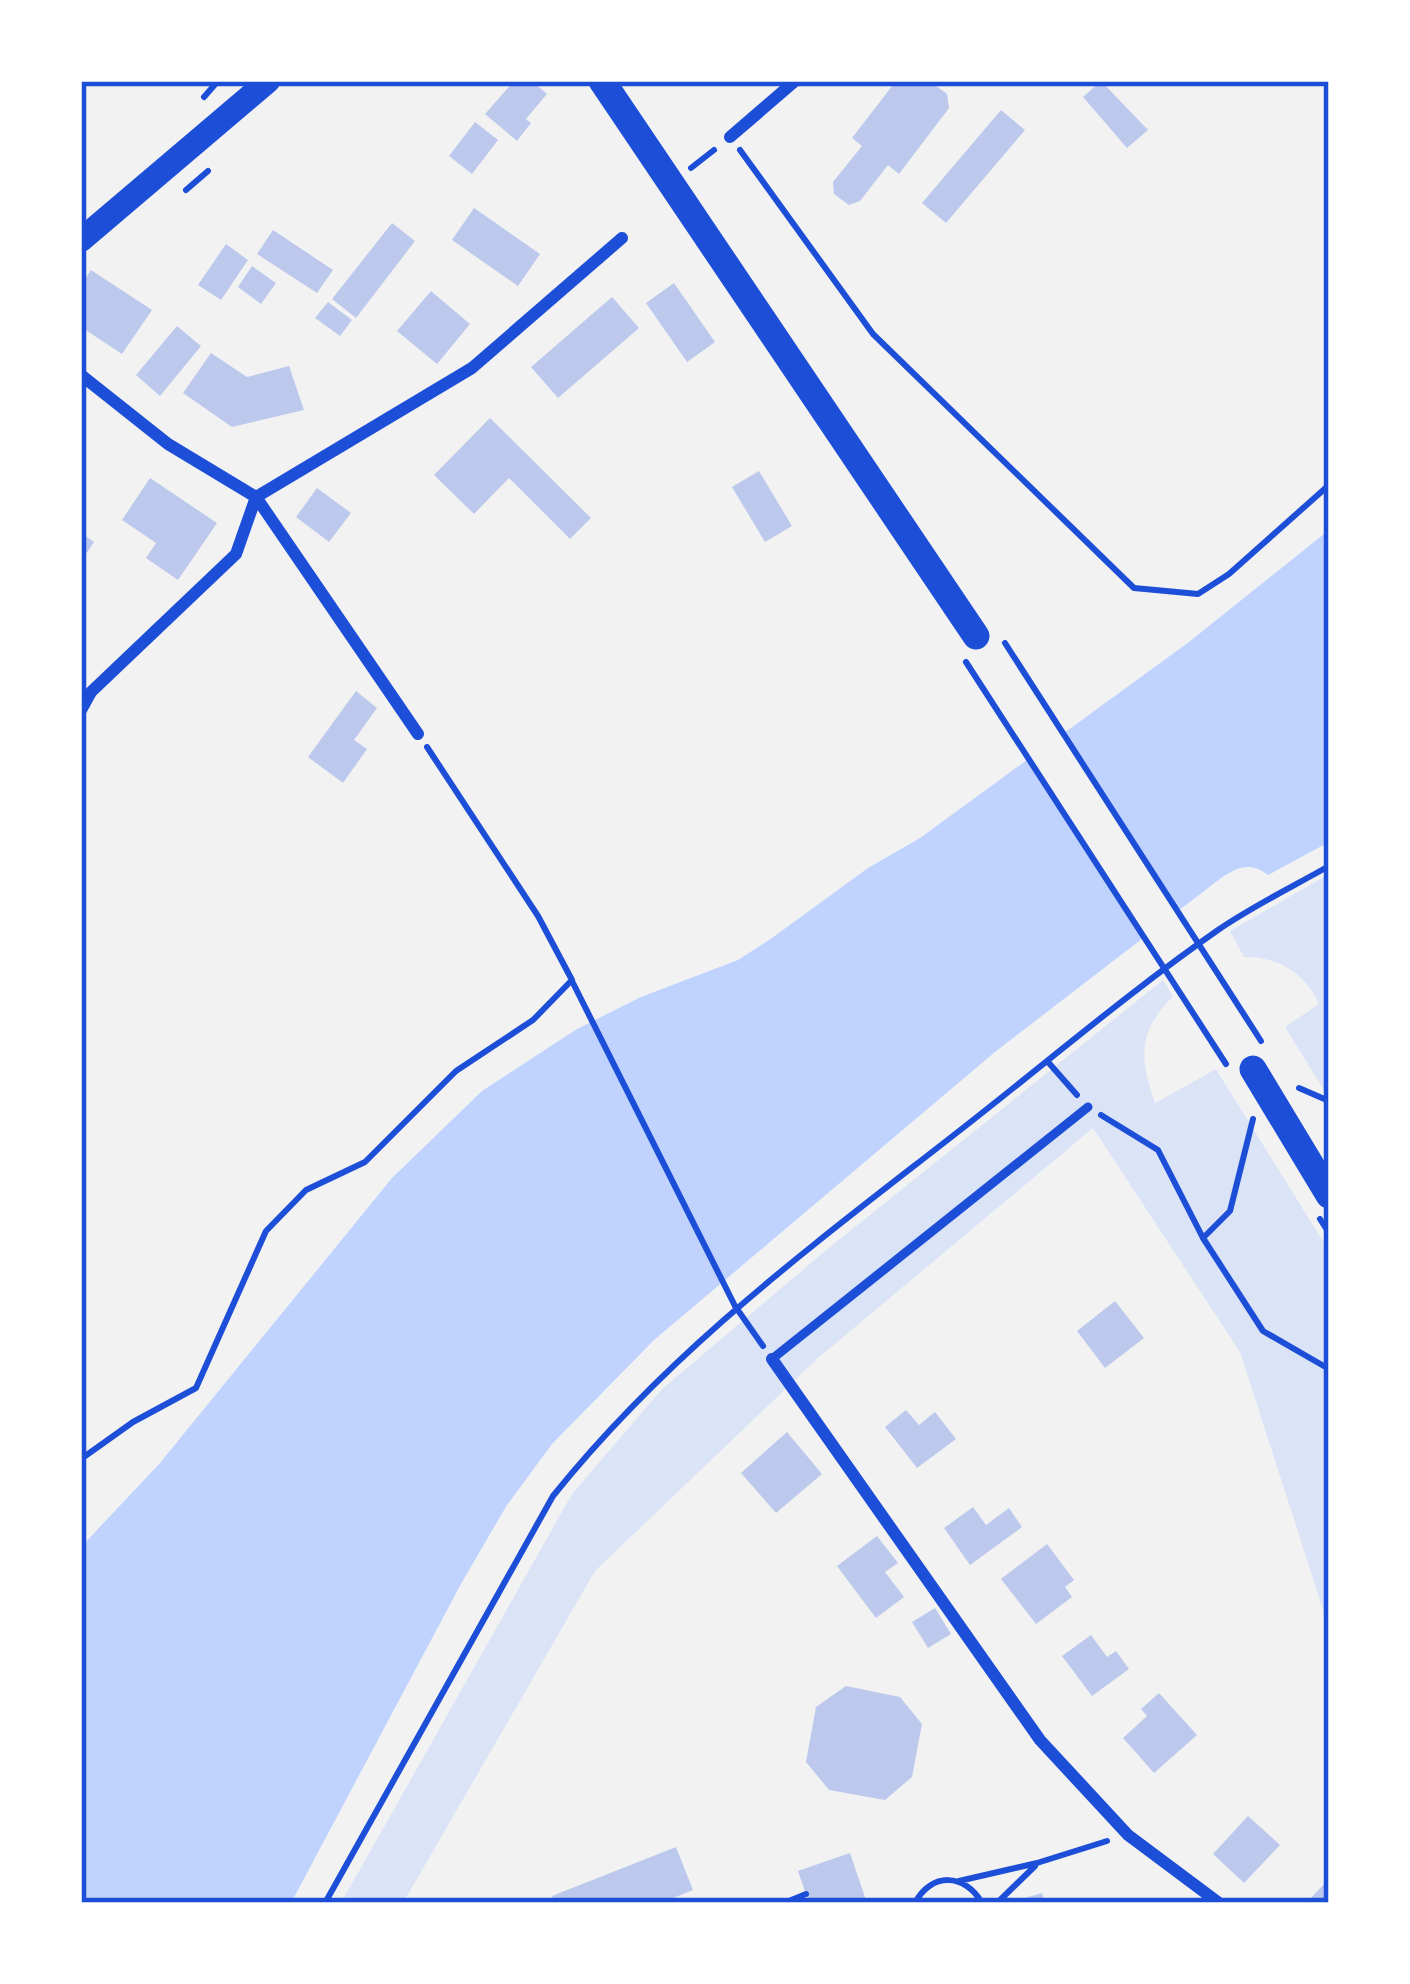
<svg xmlns="http://www.w3.org/2000/svg" width="1410" height="1984" font-family="Roboto,sans-serif">
<style>
.green{fill:#dbe4f7}
.water{fill:#bfd3fe}
.pier{fill:#f2f2f2}
.building{fill:#bdc9ec}
.lines{fill:none;stroke-linecap:round;stroke-linejoin:round}
.path{stroke:#1d4ed8;stroke-width:6}
.service{stroke:#1d4ed8;stroke-width:9}
.minor{stroke:#1d4ed8;stroke-width:12}
.secondary{stroke:#1d4ed8;stroke-width:24}
.primary{stroke:#1d4ed8;stroke-width:27}
.neatline{fill:none;stroke:#1d4ed8;stroke-width:4.5}
</style>
<rect width="100%" height="100%" fill="#f2f2f2"/>
<!-- green -->
<path class="green" d="M1329 874V1098L1285 1027 1319 1004C1306 974 1277 956 1244 957L1230 931Z
M1163 980 1173 996C1138 1032 1139 1058 1155 1103L1216 1069 1329 1251V1628L1240 1352 1093 1128 818 1358 595 1571 403 1903H341L572 1494 662 1389 831 1246Z"/>
<!-- water -->
<path class="water" d="M1329 530V842L1268 875C1245 857 1228 873 1208 888L995 1052 654 1340 552 1444 507 1505 462 1582 291 1903H81V1547L160 1463 392 1178 482 1091 577 1029 641 997 738 960 772 938 868 868 920 838 1189 642Z"/>
<!-- pier -->
<path class="pier" d="M1060 729 1181 917 1148 942 1026 754Z"/>
<!-- building -->
<path class="building" d="M514 81H532L547 94 526 119 531 123 517 141 485 114Z
M896 81H929L947 94 949 108 899 174 888 165 860 201 849 205 834 194 833 182 862 146 852 138Z
M1101 81 1148 130 1127 148 1083 97Z
M1001 110 1025 130 946 223 922 203Z
M475 122 498 140 472 174 449 156Z
M474 208 540 254 518 286 452 240Z
M392 223 415 241 356 318 332 299Z
M273 230 333 270 317 293 257 254Z
M226 244 248 260 221 300 198 285Z
M252 266 276 283 261 304 238 287Z
M91 270 152 310 122 354 81 327V285Z
M674 283 715 342 687 362 646 303Z
M431 291 470 324 437 364 397 331Z
M612 297 639 328 558 398 531 367Z
M328 302 352 320 340 336 315 318Z
M177 326 201 346 160 396 136 375Z
M211 353 247 377 289 366 304 410 232 427 183 393Z
M490 418 591 518 570 539 509 478 474 514 434 475Z
M759 471 792 526 765 542 732 487Z
M150 478 217 523 178 580 146 558 156 543 122 520Z
M317 488 351 513 329 542 296 517Z
M81 533 94 542 81 561Z
M356 691 377 708 354 740 367 749 343 783 308 757Z
M1115 1301 1144 1338 1105 1368 1077 1331Z
M906 1410 919 1425 935 1412 956 1439 917 1468 885 1427Z
M787 1432 822 1474 776 1513 741 1473Z
M973 1507 986 1525 1009 1508 1022 1527 970 1565 944 1528Z
M877 1536 898 1563 885 1572 904 1597 876 1618 837 1566Z
M1047 1544 1074 1580 1065 1587 1072 1597 1036 1624 1001 1579Z
M935 1608 951 1634 928 1648 912 1622Z
M1091 1635 1107 1657 1116 1651 1129 1669 1092 1696 1062 1656Z
M846 1686 900 1697 922 1724 912 1777 885 1800 829 1790 806 1762 816 1707Z
M1159 1693 1197 1735 1154 1773 1123 1738 1147 1716 1141 1709Z
M1248 1816 1280 1845 1244 1883 1213 1854Z
M676 1847 693 1890 661 1903H555L552 1896Z
M850 1853 867 1903H809L798 1871Z
M1329 1879V1903H1306Z
M1042 1893 1045 1903H1012L1011 1902Z"/>
<g class="lines">
<!-- path -->
<path class="path" d="M204 97 218 81
M740 150 873 334 1134 588 1198 594 1229 574 1329 485
M691 168 714 150
M186 190 208 171
M1005 643 1261 1041
M966 662 1226 1064
M572 981 735 1306 763 1346
M1048 1062 1077 1095
M1299 1088 1329 1101
M1101 1115 1158 1150 1203 1238 1230 1211 1253 1119
M1320 1219 1329 1233
M1203 1238 1263 1331 1329 1369
M81 1459 133 1422 196 1388 266 1231 306 1190 365 1162 456 1071 533 1020 572 980 538 916 427 747
M959 1881 1037 1863 1107 1841
M325 1903 553 1496C671 1349 812 1246 959 1131 1045 1064 1129 992 1218 930 1253 906 1292 887 1329 866
M703 1903H707
M784 1903 806 1894
M915 1903C931 1872 965 1873 982 1903
M997 1903 1035 1866"/>
<!-- service -->
<path class="service" d="M772 1359 1088 1107"/>
<!-- minor -->
<path class="minor" d="M730 137 795 81
M81 375 168 444 256 497 418 734
M256 497 472 368 622 238
M81 710 91 692 236 554 256 497
M772 1359 1040 1740 1128 1835 1219 1903"/>
<!-- secondary -->
<path class="secondary" d="M81 240 268 81"/>
<!-- primary -->
<path class="primary" d="M602 81 976 636
M1253 1069 1329 1195"/>
</g>
<!-- border -->
<rect width="1410" height="1984" fill="none" stroke="#ffffff" stroke-width="168"/>
<rect x="84" y="84" width="1242" height="1816" class="neatline"/>
</svg>
